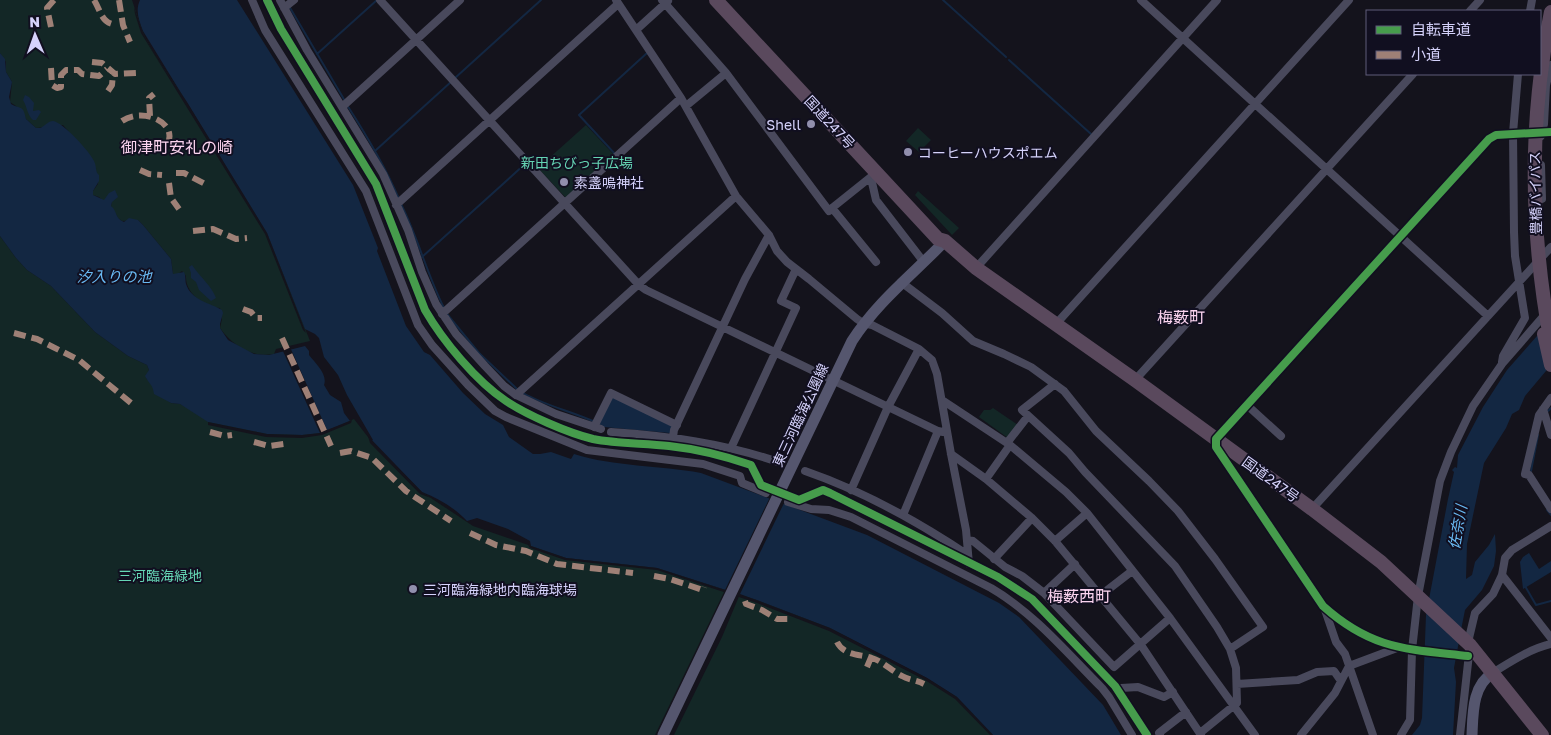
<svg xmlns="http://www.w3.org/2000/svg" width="1551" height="735" font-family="'Golos Text','Noto Sans JP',sans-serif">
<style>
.green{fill:#132726}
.water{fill:#132742}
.pier{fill:#14131c}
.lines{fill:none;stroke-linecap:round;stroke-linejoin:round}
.stream{stroke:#132742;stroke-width:2}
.street{stroke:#49495c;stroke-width:8}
.secondary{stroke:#55566e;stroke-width:11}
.highway{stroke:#5a495d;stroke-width:14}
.quiet{stroke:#9e8076;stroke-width:6;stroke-dasharray:12 6;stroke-linecap:butt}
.cycleway-casing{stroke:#110f20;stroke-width:11}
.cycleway{stroke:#469c4c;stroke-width:8}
.poi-dot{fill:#918fad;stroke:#110f20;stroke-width:2}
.labels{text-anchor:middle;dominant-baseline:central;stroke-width:4;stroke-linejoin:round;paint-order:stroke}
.street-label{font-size:14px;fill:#d5d2fb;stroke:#110f20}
.poi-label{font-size:14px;fill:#d5d2fb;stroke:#110f20;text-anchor:start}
.park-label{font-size:14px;fill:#65d5b4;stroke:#110f20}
.water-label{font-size:15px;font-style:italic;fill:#69b9f2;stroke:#110f20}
.quarter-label{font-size:16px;fill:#fbd4ef;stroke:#110f20}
</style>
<rect width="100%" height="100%" fill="#14131c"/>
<!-- green -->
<path class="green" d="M0 0H132L143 33 154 54 187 102 267 233 310 341 276 349 274 354C252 358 233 346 220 328L222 319 220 308C204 307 185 293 186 276L182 271 178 274H173L171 259 143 225 138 220 122 221 118 218 111 206 112 202 102 200 99 197 93 195V191L98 184 93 160 63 125 36 128 26 119 16 106 10 102 12 82 6 72V62L0 53Z
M586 125 615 156 567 199 538 168Z
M918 128 931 140 919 152 906 141Z
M918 191 959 228 952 235 915 195Z
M0 236 16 258 27 270 51 286 95 332 128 356 147 365 149 370 146 378 152 384 154 389 171 403 180 404 191 409 321 433 354 419 371 441 422 492 473 526 566 558 657 568 725 590 655 735H0Z
M993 408 1018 425 1008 438 979 417 984 410H990Z
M740 594 830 628 957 697 993 735H674L722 637Z"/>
<!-- water -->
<path class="water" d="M140 0H237L353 185 378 248 377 251 406 326 424 352 430 355 463 393 485 414 503 425 509 437 533 454H540L551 452 571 459 574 454C615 467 659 465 701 473L867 535 999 603 1019 617 1103 705 1121 735H993L957 697 927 678 830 628 757 600 657 568 566 558 531 546 530 541 508 529 477 518 467 521C455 508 438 498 422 492L371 441 373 440 347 395 338 375 324 357 319 338 315 334 305 329 267 233 143 31C139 20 135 11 140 0Z
M0 53 5 59 6 72 12 82 9 97 11 104C21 110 23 104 26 119L36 128H40C45 126 48 121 53 121 63 122 90 152 94 161 97 167 95 172 99 175V181L93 191V195L104 200 109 193 115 190 118 197 112 202 111 206C117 210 115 219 124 222L129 218 138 220 143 225 171 259 173 274 184 272C186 276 185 279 186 284 191 300 210 303 222 310L223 313 220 324V328L228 340 254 354 269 355 305 346 309 351V355C315 363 328 374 324 385L330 395 341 402 344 413 350 421 321 433 302 435 267 434 208 422 180 404 171 403 154 394C153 384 148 383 145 376L149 370 147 365 128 356 95 332 51 286 27 270 16 258 0 236Z
M25 95 29 97 34 103 33 111 39 110 41 112 36 120H33C27 115 27 106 23 100Z
M192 265C200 277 211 285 216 298L211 301 199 290 196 282 191 278V273L189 267Z
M1551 320V365L1525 396 1519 410 1512 414 1506 428 1484 463 1467 544 1466 579 1472 575 1475 562 1489 545 1495 534 1496 551 1494 566 1482 590 1465 610 1462 625 1454 668 1456 682 1453 735H1412L1420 725 1422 718 1426 615 1448 499 1454 472 1452 470 1455 467 1457 468 1458 455 1483 407 1507 370Z
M612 396 673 426 670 433 604 427 599 424Z
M1529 553 1539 569 1551 561V572L1523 589 1520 562 1523 557Z"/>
<!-- pier -->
<path class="pier" d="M134 7 143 33 154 54 187 102 267 233 306 333 303 330 265 234 141 33 135 14Z
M290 347 327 430 352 420 351 423 322 435 302 438 266 437 208 425V422L267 434 302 435 320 433 282 349Z
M368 436 422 492 447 509 431 498 420 494 370 443Z
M771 495 785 501 740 594 830 628 927 678 957 697 993 735H990L955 699 925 680 829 631 757 603 657 570 565 560 530 548 528 545 566 558 657 568 725 590Z"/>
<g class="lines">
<!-- stream -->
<path class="stream" d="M943 0 1006 57
M289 6 345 101
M317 54 377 0
M1009 60 1091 134
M455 78 541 0
M347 105C367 136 385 166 399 199
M376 150 452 81
M615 154 579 115 647 53
M401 204C418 238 427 274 444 308
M422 257 525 164
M447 314 479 353 517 389
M523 393C546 406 571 411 595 422
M1548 411 1551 408
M1531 471 1538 435
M1547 510 1551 515
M1525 586 1536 605 1551 601"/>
<!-- street -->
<path class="street" d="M252 0 265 30 366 191 418 325 432 345 468 385 495 411 506 417 587 450 703 464 740 476 742 483 766 493
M267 0 281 29 376 184 425 310C443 341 476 381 506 401 527 415 568 433 593 439 618 444 645 443 669 446 697 449 725 456 751 465L761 485 799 500 823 490 830 493 998 577 1032 599 1115 686 1147 735
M280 0 307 50 383 174 408 230 422 272 436 304 456 334 485 366 504 386 516 395 556 414 601 429
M380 0 639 285 646 290 938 431
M616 0 681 98 736 196 769 235 777 251 787 262 809 279 857 319 863 323 872 325 919 349 932 360 937 374 951 454 966 530 969 564
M662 0 726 73 829 211 832 208 876 262
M1141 0 1488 316
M284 8 294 0
M1470 11 1480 0
M1530 11 1532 0
M636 30 668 1
M686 106 726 73
M342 107 460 0
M1541 136 1544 124 1546 85 1551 65
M1541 165 1542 199
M871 178 876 200 923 261
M396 205 618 4
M832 208 872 176
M976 268 1217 0
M901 282 942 313 973 341 1004 354 1031 367 1064 391 1096 431 1149 481 1178 511 1215 559 1263 627 1230 649
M442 314 681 98
M1056 324 1349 0
M1502 362 1503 356 1525 318 1515 256 1514 232 1513 133 1518 74
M1135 380 1413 74
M1055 384 1022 410 1069 453 1085 472 1175 566 1217 627 1230 649 1236 668 1237 703 1200 733
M516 395 736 196
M1551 398 1539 415 1525 474 1529 475 1551 509
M942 400 1010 445 1066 492 1087 513 1170 618 1255 735
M1248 406 1281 436
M1543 409 1551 435
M594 427 611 393 677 425
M611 432C669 436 723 443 778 462
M673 437 674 430 745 279 769 235
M1007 443 1028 416
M731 448 796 308 781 301 796 269
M951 454 986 479 1032 518 1055 541 1141 645 1201 735
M805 471C863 491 917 521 968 555
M986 479 1010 445
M851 490 888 407 919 349
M788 502 811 509 829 510 851 517 991 588C1034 613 1067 653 1102 688L1109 697 1132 735
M1312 509 1551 247
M903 515 938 431 943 432
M967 540 973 541 1005 567 1022 576 1044 593 1114 667 1170 618
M1055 541 1087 513
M994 559 1032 518
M1502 575 1551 638
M1044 593 1075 564
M1101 595 1132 571
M1324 607 1336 642 1345 654 1373 735
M1468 656C1407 649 1372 650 1323 606L1216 447V439L1489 139 1496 135 1551 132
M1494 672C1512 661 1530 649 1551 644
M1237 684 1298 680 1317 672 1334 671 1341 681
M1119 690 1121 688 1138 687 1164 697 1173 692
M1160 735 1159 733 1186 712
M1301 735 1335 693 1349 666 1397 648
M1401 735 1410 720 1412 650 1418 596 1440 481 1451 452 1473 406 1502 364 1547 312
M1460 735 1470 645 1469 638 1475 613 1493 594 1502 575 1505 558 1512 550 1551 526"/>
<!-- secondary -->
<path class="secondary" d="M663 735 852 341C877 302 913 274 945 241
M1472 735C1473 713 1472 685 1494 672"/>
<!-- highway -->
<path class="highway" d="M716 0 938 239 945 241 976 268 1135 380 1312 509 1381 562 1470 645 1542 735
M1551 12C1528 124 1530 232 1551 343
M1544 334 1551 365"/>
<!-- quiet -->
<path class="quiet" d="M94 0C100 9 101 21 112 24
M119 0 123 25 130 42
M51 27 47 8 54 0
M92 62 102 63 115 74 137 73
M51 68 52 85 57 88 61 87V75L66 70H78L82 74 99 76 107 69
M108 91 112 85 113 74
M150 116 149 98 154 94
M122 121C146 105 185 127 163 150
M140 170 149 174 162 175
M176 173H184L207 185
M169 183 171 198 179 209
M193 231 213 229 236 239 247 238
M243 309 251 312 256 318H262
M14 333 37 339 79 360 131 403
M282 338 331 446
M210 432 225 436 232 435
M254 442 269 446 284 444
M340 453 351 451 372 458 406 491 451 521
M470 533 496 545 526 551 557 564 633 573
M654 576 670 579 703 590 704 587
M745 601 746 604 762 610 777 619H789
M837 642C844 656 860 654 872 658 882 661 892 671 902 676 909 680 916 680 924 684
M867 667 872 655"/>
<!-- cycleway casing -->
<g class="cycleway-casing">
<path id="cycleway" d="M267 0 281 29 376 184 425 310C443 341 476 381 506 401 527 415 568 433 593 439 618 444 645 443 669 446 697 449 725 456 751 465L761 485 799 500 823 490 830 493 998 577 1032 599 1115 686 1147 735
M1468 656C1407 649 1372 650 1323 606L1216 447V439L1489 139 1496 135 1551 132"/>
</g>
<!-- cycleway -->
<use href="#cycleway" class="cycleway"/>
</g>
<!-- markers -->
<g class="poi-dot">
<circle cx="811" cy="124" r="5"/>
<circle cx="908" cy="152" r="5"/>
<circle cx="564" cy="182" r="5"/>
<circle cx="413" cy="589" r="5"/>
</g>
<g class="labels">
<!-- street labels -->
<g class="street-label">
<text transform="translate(830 122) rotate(47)">国道247号</text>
<text transform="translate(1535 193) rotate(-91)">豊橋バイパス</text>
<text transform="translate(800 415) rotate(-65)">東三河臨海公園線</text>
<text transform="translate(1271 479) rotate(36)">国道247号</text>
</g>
<!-- poi labels -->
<g class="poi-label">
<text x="801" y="124" text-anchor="end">Shell</text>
<text x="918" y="152">コーヒーハウスポエム</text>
<text x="574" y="182">素盞嗚神社</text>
<text x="423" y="589">三河臨海緑地内臨海球場</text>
</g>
<!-- park labels -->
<g class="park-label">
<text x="577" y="162">新田ちびっ子広場</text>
<text x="160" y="575">三河臨海緑地</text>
</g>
<!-- water labels -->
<g class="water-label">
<text x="114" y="276">汐入りの池</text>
<text transform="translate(1457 527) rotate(-80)">佐奈川</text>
</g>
<!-- quarter labels -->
<g class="quarter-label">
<text x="177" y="147">御津町安礼の崎</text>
<text x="1181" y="317">梅薮町</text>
<text x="1079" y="596">梅薮西町</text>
</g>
</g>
<!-- legend -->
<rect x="1366" y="10" width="175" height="65" fill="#110f20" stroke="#5f5d78"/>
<rect x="1376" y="26" width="25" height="8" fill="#469c4c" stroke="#5f5d78"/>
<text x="1411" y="35" font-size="15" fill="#d5d2fb">自転車道</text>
<rect x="1376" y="51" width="25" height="8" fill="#9e8076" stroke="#5f5d78"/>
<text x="1411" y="60" font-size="15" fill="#d5d2fb">小道</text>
<!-- north arrow -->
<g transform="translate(35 35) rotate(358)" stroke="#110f20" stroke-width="4" paint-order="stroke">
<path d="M0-4L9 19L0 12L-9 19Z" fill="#d5d2fb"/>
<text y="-8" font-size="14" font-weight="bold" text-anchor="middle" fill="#d5d2fb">N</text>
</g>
</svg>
